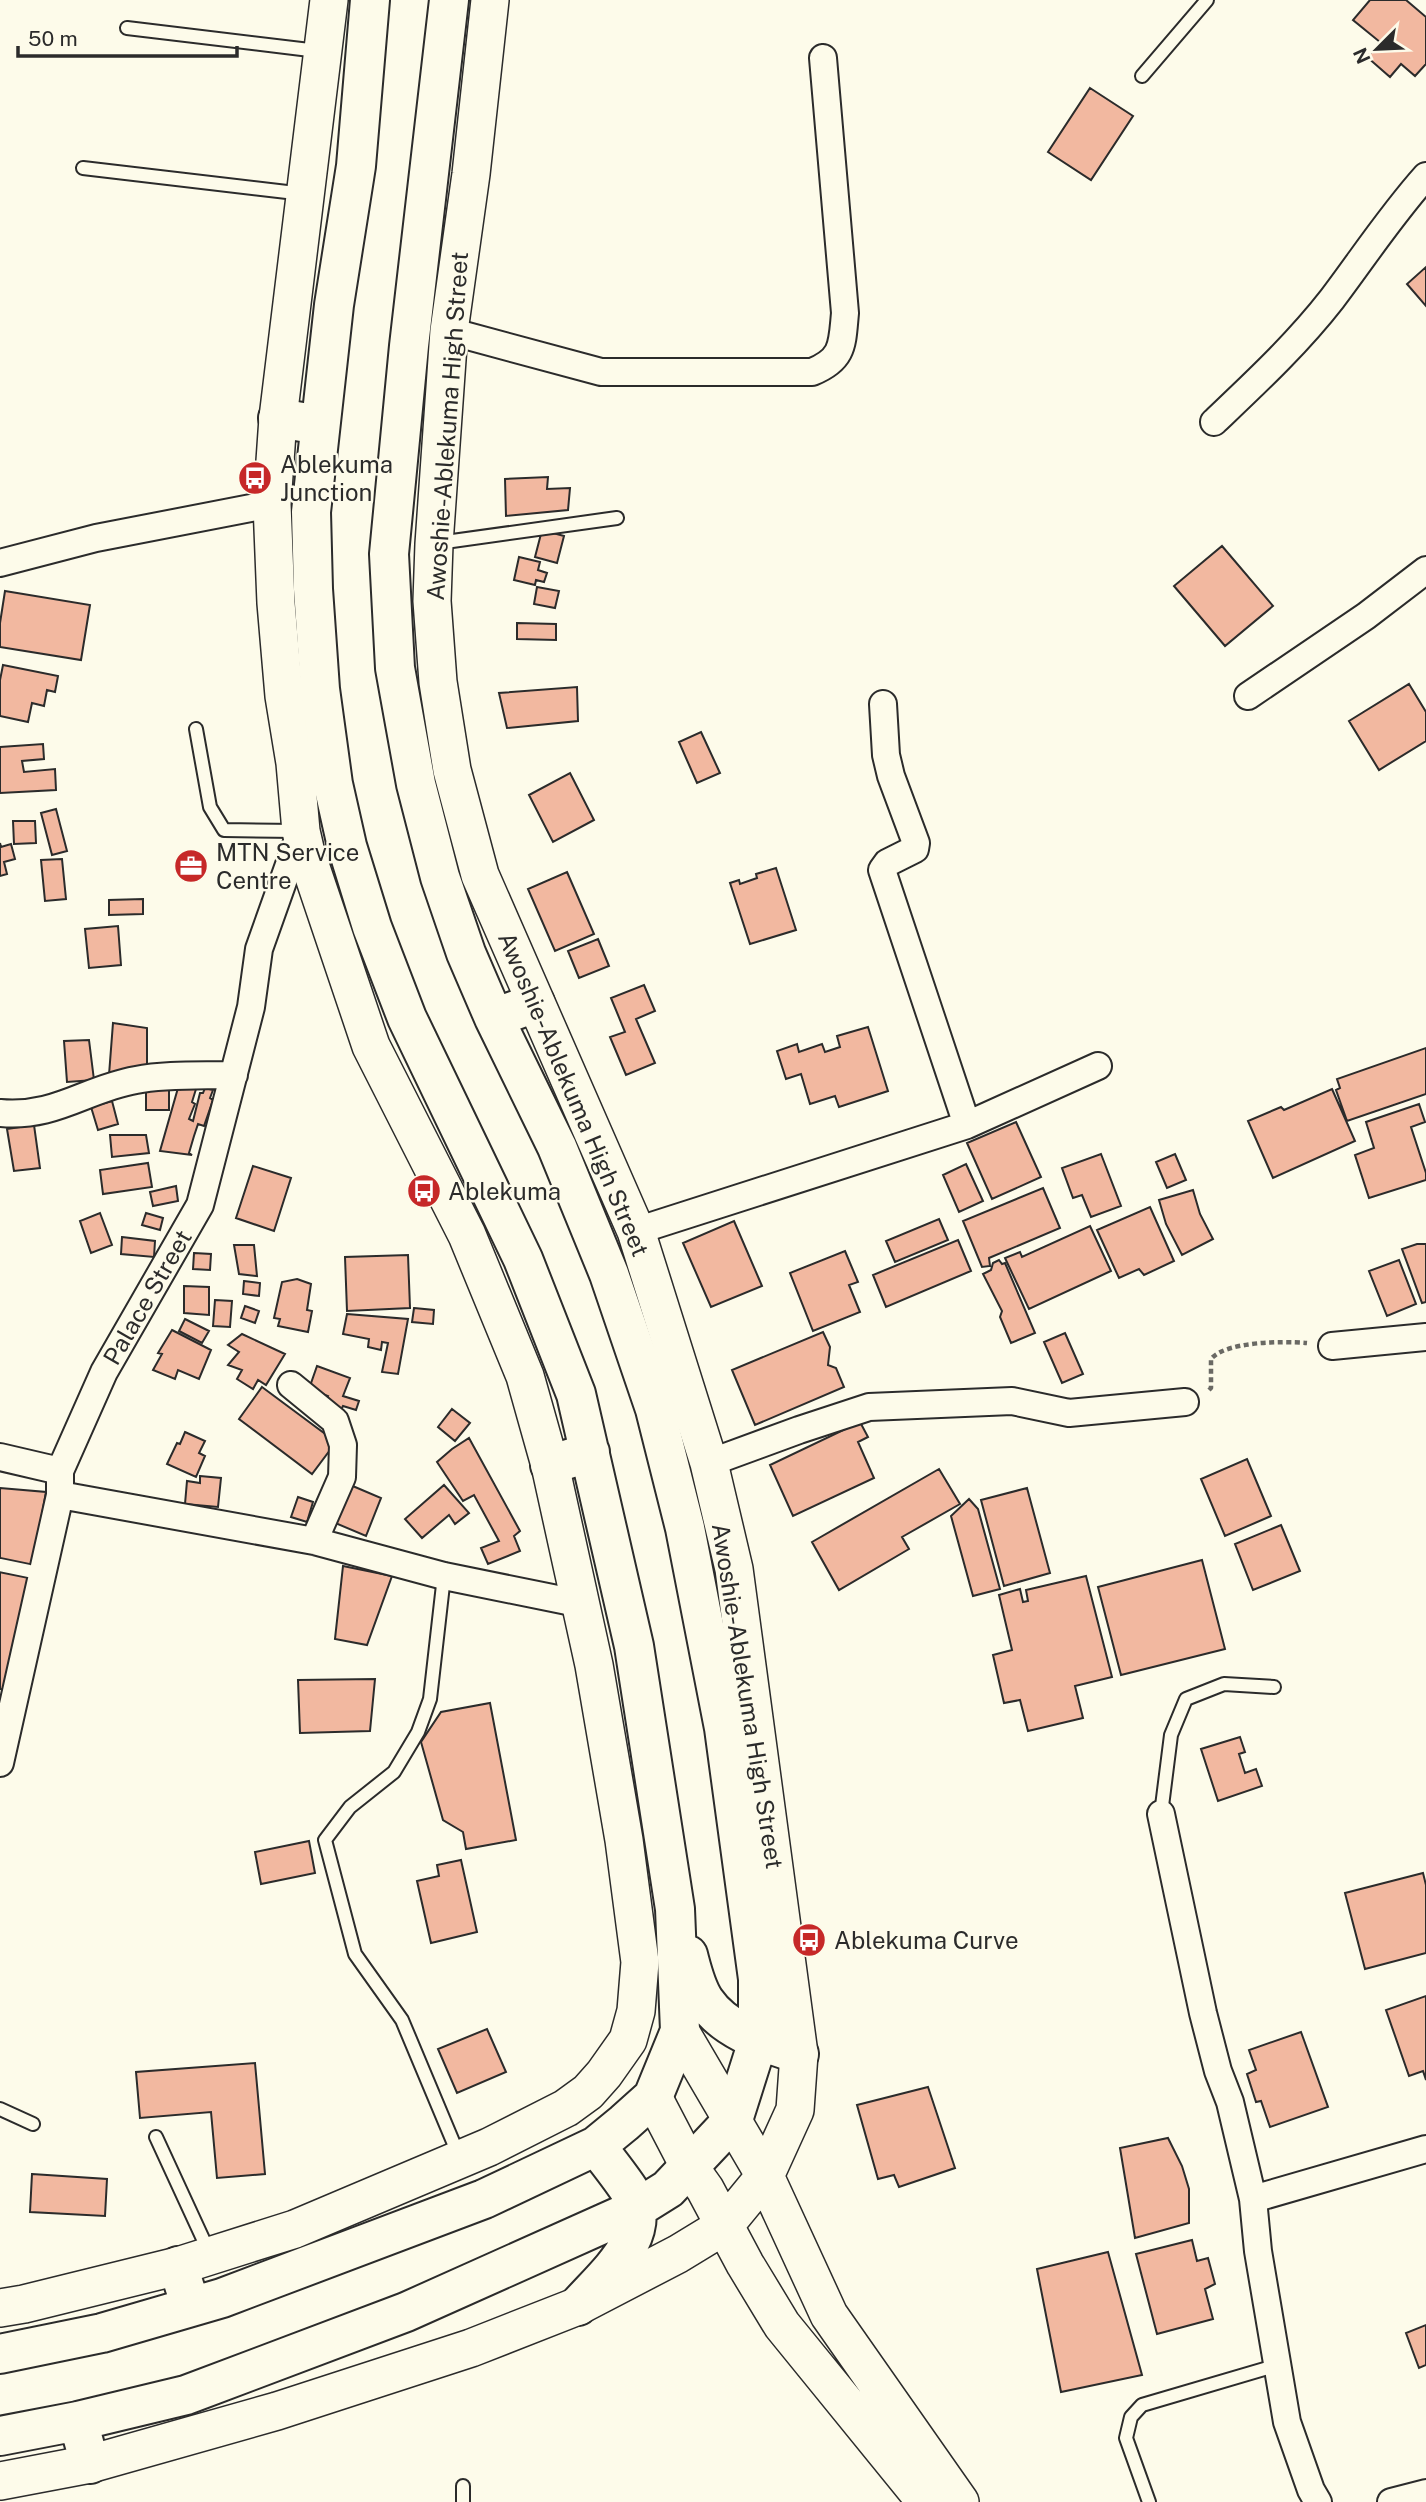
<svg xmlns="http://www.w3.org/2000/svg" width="1426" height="2502" font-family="'Public Sans',sans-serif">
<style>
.building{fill:#f2b8a0;stroke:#2b2b2b;stroke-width:2}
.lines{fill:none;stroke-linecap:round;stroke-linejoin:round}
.lane-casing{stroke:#2b2b2b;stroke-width:16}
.street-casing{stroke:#2b2b2b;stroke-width:30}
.secondary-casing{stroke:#2b2b2b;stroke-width:40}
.primary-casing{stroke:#2b2b2b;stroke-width:42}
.path{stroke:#6a6964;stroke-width:4.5;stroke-dasharray:5 3.5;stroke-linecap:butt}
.lane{stroke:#fdfbea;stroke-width:12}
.street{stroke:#fdfbea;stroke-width:26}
.secondary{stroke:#fdfbea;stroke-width:37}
.primary{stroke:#fdfbea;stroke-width:38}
.labels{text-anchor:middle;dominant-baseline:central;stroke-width:5;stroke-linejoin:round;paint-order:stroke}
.street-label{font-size:24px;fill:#2b2b2b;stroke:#fdfbea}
.poi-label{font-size:24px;fill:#2b2b2b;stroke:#fdfbea;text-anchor:start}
</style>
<rect width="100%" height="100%" fill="#fdfbea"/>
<!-- building -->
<path class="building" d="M1370 0H1406L1426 17V64L1415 76 1401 64 1390 77 1367 57 1380 42 1353 20Z
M1090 88 1133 116 1091 180 1048 152Z
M1426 267V306L1407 284Z
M548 477 547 489 570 488 568 510 506 516 505 479Z
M542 530 564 536 557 563 535 557Z
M1222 546 1273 606 1225 646 1174 586Z
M519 557 540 562 538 570 547 573 544 582 536 580 535 585 514 580Z
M537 587 559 591 555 608 534 604Z
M5 591 90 605 81 660 0 647V623Z
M517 623 556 624V640L517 639Z
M3 665 58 676 55 692 47 690 44 706 32 703 28 722 0 716V680Z
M1409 684 1426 712V741L1379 770 1349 721Z
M577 687 578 721 507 728 499 693Z
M701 732 720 773 697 783 679 742Z
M43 744 44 759 22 761 24 772 55 769 56 790 0 793V747Z
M570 773 594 820 553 842 529 795Z
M56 809 67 851 52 855 41 813Z
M13 821H35L36 843 14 844Z
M0 843 1 847 11 844 15 859 4 862 7 874 0 876Z
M62 859 66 899 45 901 41 860Z
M776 868 796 930 750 944 730 883 739 880 740 884 757 878 756 874Z
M567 872 594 934 555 951 528 889Z
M143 899V914L109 915V900Z
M118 926 121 965 89 968 85 929Z
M598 939 609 966 579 978 568 951Z
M644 985 655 1011 636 1019 655 1063 626 1075 610 1037 625 1032 611 998Z
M113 1023 147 1028V1071L124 1069V1074L109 1075Z
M868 1027 888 1091 839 1107 835 1096 810 1104 801 1074 786 1079 777 1051 797 1044 799 1052 822 1044 825 1052 840 1047 837 1036Z
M89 1040 94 1080 67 1082 64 1041Z
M1426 1048V1094L1347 1121 1336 1090 1340 1088 1337 1079Z
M183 1081 189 1087 196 1089 192 1102 195 1104 189 1119 193 1121 200 1093H203L205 1088 213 1090 210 1098 213 1100 204 1126 198 1124 194 1136 189 1153 192 1155 160 1151 178 1088 180 1089Z
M146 1086H169V1110H146Z
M1332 1089 1355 1141 1273 1178 1248 1121 1281 1107 1284 1110Z
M112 1101 118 1124 98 1130 91 1107Z
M1419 1104 1425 1122 1411 1127 1426 1173V1180L1369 1198 1355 1155 1374 1148 1366 1122Z
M1016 1122 1041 1177 992 1199 967 1143Z
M34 1125 40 1168 14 1171 7 1129Z
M110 1135H146L149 1153 112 1157Z
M1101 1154 1121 1206 1091 1217 1082 1195 1073 1198 1062 1168Z
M1175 1154 1186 1180 1167 1188 1156 1162Z
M148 1163 152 1187 103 1194 100 1170Z
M966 1164 983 1201 959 1212 943 1175Z
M253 1166 291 1178 274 1231 236 1218Z
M176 1186 178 1201 153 1206 150 1192Z
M1043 1188 1060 1228 989 1258 990 1266 982 1267 963 1221Z
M1193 1190 1200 1214 1213 1239 1182 1255 1166 1224 1159 1200Z
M1150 1207 1174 1261 1144 1275 1139 1269 1119 1278 1097 1230Z
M100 1213 112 1245 91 1253 80 1221Z
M146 1213 163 1218 160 1230 142 1225Z
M939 1219 948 1240 895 1262 886 1241Z
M734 1221 762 1286 711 1307 683 1243Z
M1090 1226 1111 1271 1029 1309 1005 1258 1020 1252 1022 1257Z
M122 1237 155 1241 154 1257 121 1254Z
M958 1240 971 1271 886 1307 873 1275Z
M1417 1244H1426V1302L1422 1303 1402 1249Z
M234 1245H254L257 1276 239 1274Z
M845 1251 858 1282 849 1285 860 1312 813 1331 790 1273Z
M194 1253 211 1254 210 1270 193 1269Z
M408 1255 410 1308 347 1311 345 1257Z
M999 1260 1002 1264 1005 1263 1035 1333 1011 1343 1000 1317 1002 1311 983 1274 991 1270 993 1263Z
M1399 1260 1416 1304 1387 1316 1369 1271Z
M297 1279 311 1284 307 1310 312 1311 308 1332 278 1326 280 1319 274 1318 282 1282Z
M244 1281 260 1283 259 1296 243 1294Z
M184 1286 209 1287V1315L184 1313Z
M215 1300 232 1301 230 1327 213 1326Z
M245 1306 259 1311 255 1323 241 1318Z
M414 1308 434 1310 433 1324 412 1322Z
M347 1314 408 1319 398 1374 382 1372 388 1343 382 1342 381 1350 368 1347 369 1339 343 1334Z
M185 1319 209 1331 202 1343 179 1331Z
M172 1330 211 1350 199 1379 178 1370 175 1379 153 1370 162 1354 158 1353Z
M823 1332 830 1347 828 1365 836 1368 844 1387 755 1425 732 1370Z
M1065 1333 1083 1374 1062 1383 1044 1342Z
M242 1334 285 1354 266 1385 258 1380 253 1389 237 1379 242 1370 228 1365 239 1352 228 1345Z
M317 1366 350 1378 343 1396 359 1401 356 1410 343 1406 341 1410 325 1404 328 1396 309 1389Z
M262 1387 336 1442 312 1474 239 1419Z
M452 1409 470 1423 455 1441 438 1427Z
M860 1422 868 1437 858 1442 874 1478 793 1516 770 1465Z
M185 1432 205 1441 199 1453 205 1456 196 1477 167 1464 177 1443 180 1444Z
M469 1438 520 1531 514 1536 520 1551 488 1564 481 1548 499 1541 474 1495 463 1501 437 1462 452 1449Z
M1247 1459 1271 1516 1225 1536 1201 1479Z
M939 1469 960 1504 902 1537 909 1549 839 1590 812 1542Z
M200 1476 221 1478 218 1507 185 1504 187 1481 200 1483Z
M348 1484 381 1498 366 1536 333 1522Z
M444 1485 469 1513 455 1524 449 1515 422 1538 405 1519Z
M0 1488 46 1492 10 1690 0 1689Z
M1027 1488 1050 1573 1004 1586 981 1500Z
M298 1497 313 1502 307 1522 291 1517Z
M969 1499 978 1509 1000 1589 973 1596 951 1516Z
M1281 1525 1300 1571 1253 1590 1235 1544Z
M1202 1560 1225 1649 1121 1675 1098 1587Z
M343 1566 392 1576 367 1645 335 1639Z
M1086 1576 1112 1677 1075 1686 1083 1718 1028 1731 1020 1700 1004 1703 993 1655 1012 1650 999 1595 1020 1589 1023 1602 1028 1601 1026 1590Z
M375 1679 370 1731 300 1733 298 1680Z
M490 1703 516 1840 466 1849 463 1832 443 1820 421 1742 441 1712Z
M1240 1737 1245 1752 1239 1754 1245 1773 1256 1769 1262 1786 1218 1801 1201 1749Z
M309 1841 315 1873 261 1884 255 1852Z
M461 1860 477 1932 431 1943 417 1881 439 1876 437 1865Z
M1423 1873 1426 1885V1953L1365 1969 1345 1893Z
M1426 1996V2080L1423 2071 1409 2076 1386 2010Z
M487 2029 506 2072 457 2093 438 2049Z
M1301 2032 1328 2107 1270 2127 1261 2101 1256 2102 1247 2074 1256 2070 1249 2050Z
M255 2063 265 2174 217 2178 211 2112 140 2118 136 2072Z
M928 2087 955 2168 899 2187 894 2175 878 2179 857 2105Z
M1168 2138 1182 2166 1189 2189V2223L1135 2238 1120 2148Z
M32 2174 107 2179 105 2216 30 2212Z
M1192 2240 1197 2261 1208 2258 1215 2284 1205 2289 1213 2319 1157 2334 1136 2254Z
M1108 2252 1142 2375 1061 2392 1037 2269Z
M1426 2325V2365L1419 2368 1406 2333Z"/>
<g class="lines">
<!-- lane casing -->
<g class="lane-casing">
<path id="lane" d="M127 28 318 51
M1142 76 1207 0
M83 168 304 194
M438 543 617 518
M196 729 210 807 224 830 297 831
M0 1565 29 1571 42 1576
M444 1576 430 1699 418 1732 394 1772 350 1807 325 1840 355 1954 402 2020 459 2156
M1161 1814 1171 1735 1186 1699 1224 1684 1274 1687
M0 2109 33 2124
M156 2137 209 2252
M463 2502V2486
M1149 2502 1126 2438 1131 2417 1142 2405 1278 2365"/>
</g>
<!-- street casing -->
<g class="street-casing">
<path id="street" d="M449 331 601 372H812C844 359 842 344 845 313L823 58
M1214 422C1255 383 1297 344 1332 299 1363 258 1391 215 1426 176
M0 563 96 538 272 504
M1248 696 1366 616 1426 570
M883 704 886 755 891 776 916 843 915 849 887 863 882 870 967 1125
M0 1113C56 1118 85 1089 136 1080 167 1074 202 1076 234 1075
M636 1231 967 1125 1098 1066
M1332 1346 1426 1337
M291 1385 335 1421 343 1445 342 1477 314 1541
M0 1457 60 1471
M709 1463 799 1430 869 1407 1012 1401 1069 1413 1185 1402
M60 1495 314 1541 444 1576 582 1604
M0 1763 60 1495V1471L104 1372 200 1205 251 1007 259 949 301 831
M1161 1814 1203 2013 1218 2071 1230 2102 1253 2199 1258 2251 1287 2422 1311 2490 1318 2502
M1253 2199 1426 2149
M1391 2502 1426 2493"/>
</g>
<!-- secondary casing -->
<g class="secondary-casing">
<path id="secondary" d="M680 2031 765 2176 829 2315 960 2502
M653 2097 690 2168 705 2189 745 2264 782 2325 926 2502
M0 2308 24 2304 178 2266 295 2229 489 2147 566 2108 588 2092 604 2074 628 2040 636 2011 640 1962 624 1840 594 1665 550 1465 525 1376 467 1235 371 1046 306 853 301 831 295 763 284 696 276 603 272 504 278 418 329 0
M0 2481 90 2464 277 2411 471 2348 578 2306 678 2254 724 2226 765 2176 795 2110 799 2054 734 1569 709 1463 636 1231 480 875 452 770 438 682 432 601 434 544 449 331 471 174 490 0"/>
</g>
<!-- primary casing -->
<g class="primary-casing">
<path id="primary" d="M278 418 320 425
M494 1018 535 1003
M550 1465 590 1452
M688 1955C692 1970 696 1988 705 2001 726 2032 766 2043 799 2054
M178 2266 191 2307
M578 2306C605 2275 656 2235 629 2190 619 2175 607 2160 596 2146
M0 2354 102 2333 222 2298 484 2199 596 2146 624 2123 653 2097 680 2031 675 1909 634 1646 576 1394 523 1259 407 1018 372 927 347 846 333 784 320 689 313 589 311 512 334 305 356 166 370 0
M78 2421 90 2464
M0 2436 78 2421 186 2395 406 2312 636 2209 668 2189 733 2120 758 2041V1979L724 1728 685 1528 655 1409 609 1274 557 1147 494 1018 466 953 440 877 416 784 395 668 389 554 409 346 449 0"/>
</g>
<!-- path -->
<path class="path" d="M1209 1390 1211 1388V1359C1226 1341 1284 1341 1307 1343"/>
<!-- lane -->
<use href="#lane" class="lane"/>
<!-- street -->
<use href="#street" class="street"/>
<!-- secondary -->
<use href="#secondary" class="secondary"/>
<!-- primary -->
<use href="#primary" class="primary"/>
</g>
<!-- icons -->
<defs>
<g id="bus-disc" transform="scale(1.75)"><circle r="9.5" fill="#c62828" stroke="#fdfbea"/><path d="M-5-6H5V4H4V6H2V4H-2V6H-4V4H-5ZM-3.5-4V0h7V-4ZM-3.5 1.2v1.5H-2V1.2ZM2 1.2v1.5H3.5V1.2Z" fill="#fff"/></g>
<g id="office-disc" transform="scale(1.75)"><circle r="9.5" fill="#c62828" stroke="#fdfbea"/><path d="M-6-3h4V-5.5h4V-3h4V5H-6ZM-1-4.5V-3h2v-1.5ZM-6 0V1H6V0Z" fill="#fff"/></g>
</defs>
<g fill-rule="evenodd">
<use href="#bus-disc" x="255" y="478"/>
<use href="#office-disc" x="191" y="866"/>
<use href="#bus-disc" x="424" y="1191"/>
<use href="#bus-disc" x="809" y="1940"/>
</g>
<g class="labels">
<!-- street labels -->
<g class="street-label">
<text transform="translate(447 426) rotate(-86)">Awoshie-Ablekuma High Street</text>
<text transform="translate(574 1094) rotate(67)">Awoshie-Ablekuma High Street</text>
<text transform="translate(147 1297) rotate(-60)">Palace Street</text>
<text transform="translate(748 1696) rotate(81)">Awoshie-Ablekuma High Street</text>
</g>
<!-- poi labels -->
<g class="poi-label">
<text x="280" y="464">Ablekuma<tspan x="280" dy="28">Junction</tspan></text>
<text x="216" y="852">MTN Service<tspan x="216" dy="28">Centre</tspan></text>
<text x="448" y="1191">Ablekuma</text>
<text x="834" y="1940">Ablekuma Curve</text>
</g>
</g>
<!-- north arrow -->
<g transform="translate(1377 49) rotate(246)" stroke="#fdfbea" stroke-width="5" paint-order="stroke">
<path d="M0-5L12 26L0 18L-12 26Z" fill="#2b2b2b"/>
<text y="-10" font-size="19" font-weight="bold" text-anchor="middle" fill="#2b2b2b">N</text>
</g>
<!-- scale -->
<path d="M18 46v10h219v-10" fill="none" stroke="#2b2b2b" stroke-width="3.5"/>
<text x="28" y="46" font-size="21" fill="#2b2b2b" stroke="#fdfbea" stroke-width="5" paint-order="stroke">50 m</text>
</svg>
